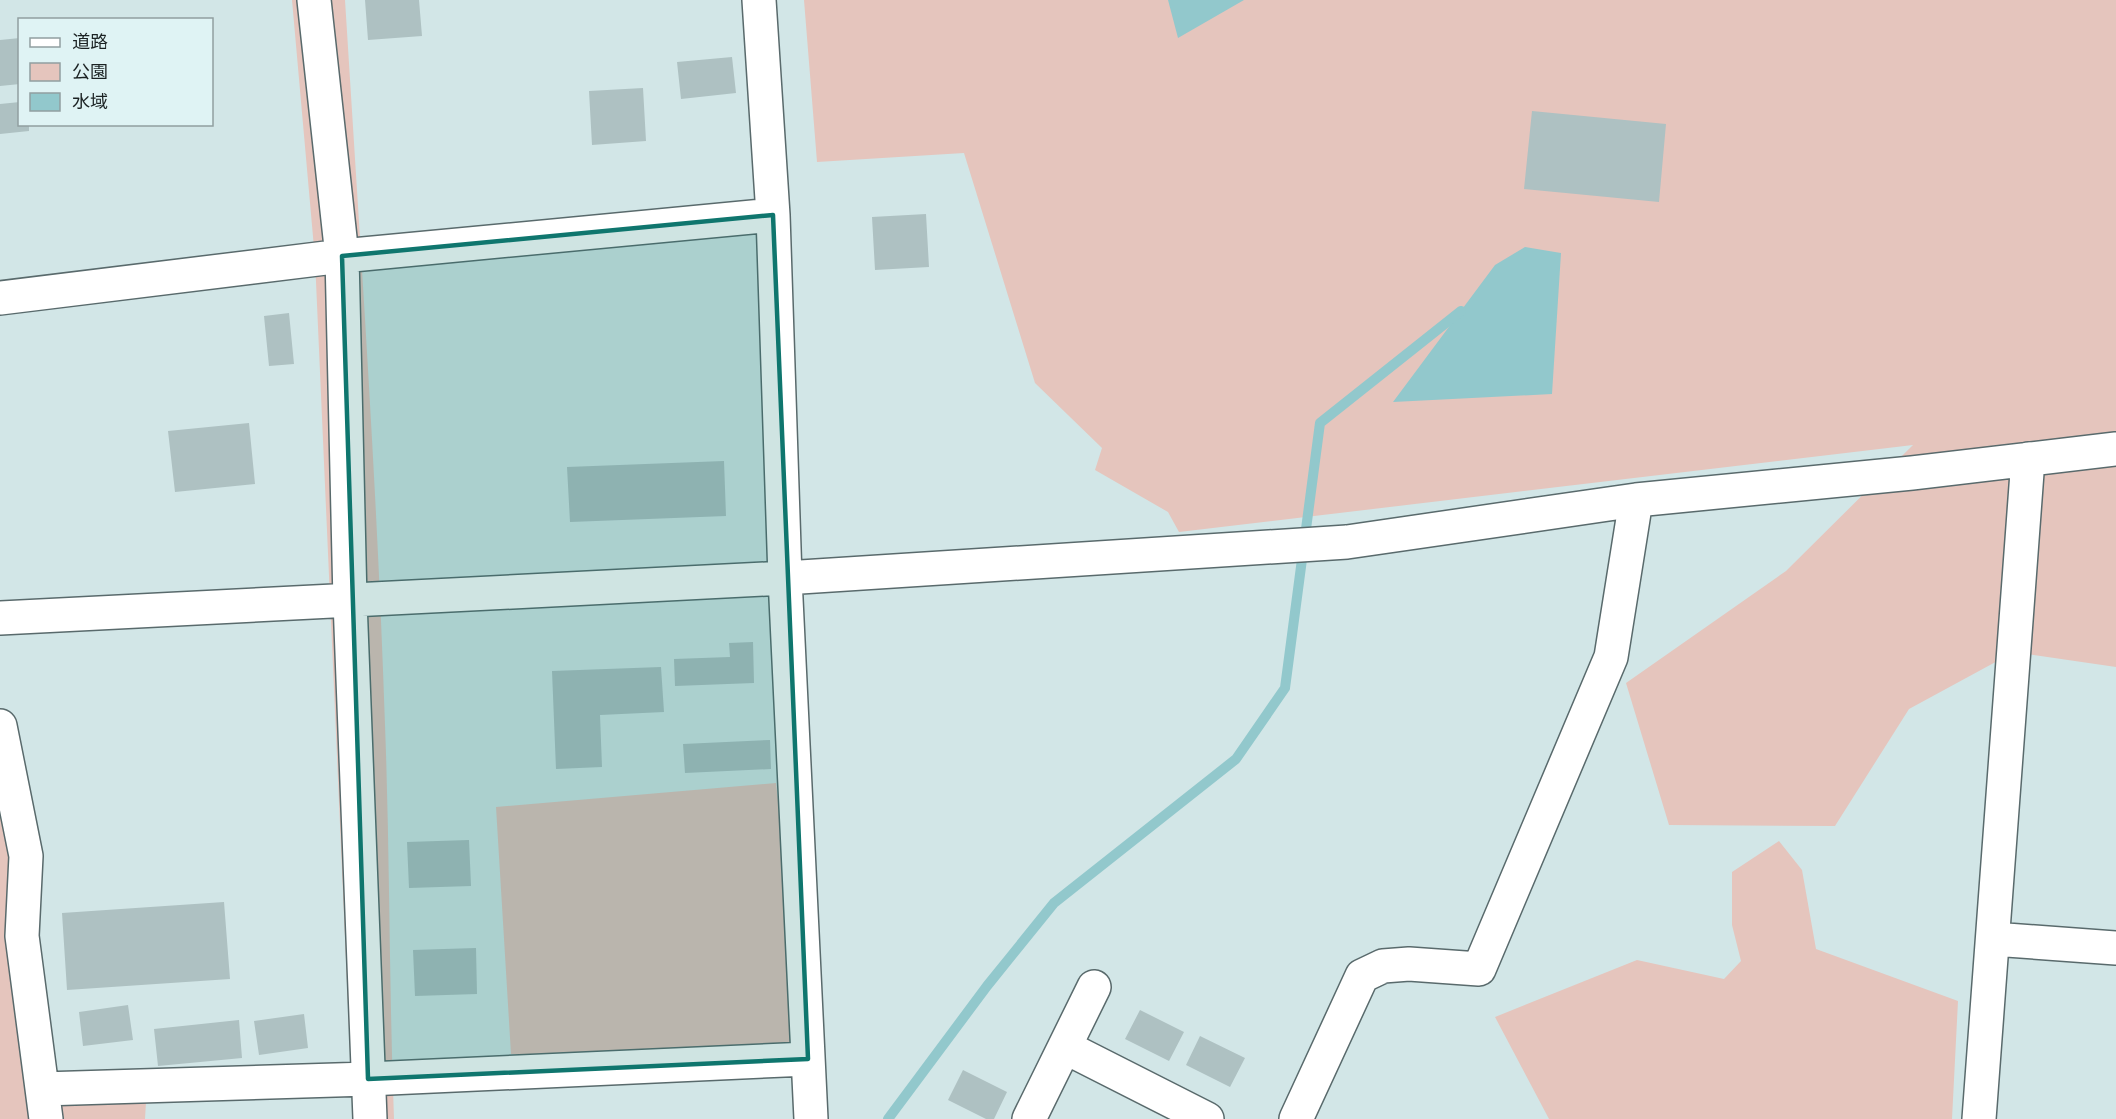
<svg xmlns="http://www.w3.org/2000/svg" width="2116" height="1119" font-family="Karla,'Noto Sans JP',sans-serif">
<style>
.green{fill:#e5c5bd}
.water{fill:#92c8cc}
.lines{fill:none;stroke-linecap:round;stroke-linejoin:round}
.stream{stroke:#92c8cc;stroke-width:10}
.building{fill:#aec1c2}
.minor-casing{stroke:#596a6c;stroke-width:36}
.minor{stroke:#fff;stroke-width:33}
.marked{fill:#0f766e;fill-opacity:0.2;stroke:#0f766e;stroke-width:4.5;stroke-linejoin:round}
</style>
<rect width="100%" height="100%" fill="#d2e6e7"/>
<!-- green -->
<path class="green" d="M292 0H345C360 242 377 483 385 725 390 856 389 988 394 1119H353L315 259Z
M804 0H2116V667L2014 652 1909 709 1835 826 1669 825 1626 683 1786 571 1913 445 1179 532 1168 512 1095 470 1102 448 1035 383 964 153 817 162Z
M0 726 45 1119H0Z
M776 783 808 1059 511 1054 496 807Z
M1779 841 1802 870 1816 949 1958 1001 1952 1119H1549L1495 1017 1637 960 1724 979 1741 961 1732 925V872Z
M147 1085 145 1119H46L42 1089Z"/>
<!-- water -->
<path class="water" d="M1168 0H1244L1178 38Z
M1525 247 1561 253 1552 394 1393 402 1495 265Z"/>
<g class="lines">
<!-- stream -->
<path class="stream" d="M888 1119 987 986 1054 903 1236 759 1285 688 1320 423 1461 311"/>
</g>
<!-- building -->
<path class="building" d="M365 0H419L422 36 368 40Z
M20 38V84L0 86V40Z
M732 57 736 93 681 99 677 62Z
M643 88 646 141 592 145 589 91Z
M20 102V124H29V131L0 134V104Z
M1532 111 1666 124 1659 202 1524 189Z
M926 214 929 267 875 270 872 217Z
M289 313 294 364 269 366 264 316Z
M249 423 255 484 175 492 168 431Z
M724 461 726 516 570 522 567 467Z
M753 642 754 683 675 686 674 659 730 657 729 643Z
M661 667 664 712 600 715 602 767 556 769 552 671Z
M770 740 771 769 685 773 683 744Z
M469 840 471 886 409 888 407 842Z
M224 902 230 979 67 990 62 913Z
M476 948 477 994 415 996 413 950Z
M128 1005 133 1040 83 1046 79 1012Z
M1140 1010 1184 1032 1169 1061 1125 1039Z
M304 1014 308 1048 259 1055 254 1021Z
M239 1020 242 1058 158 1066 154 1029Z
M1200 1036 1245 1058 1230 1087 1186 1065Z
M963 1070 1007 1092 994 1119H986L948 1100Z"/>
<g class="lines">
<!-- minor casing -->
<g class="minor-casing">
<path id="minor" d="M314 0 342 256 350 601 370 1119
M759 0 773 215 785 578 811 1119
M0 298 342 256 773 215
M0 618 785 578 1347 542 1636 500 1912 473 2116 449
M0 726 26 856 22 936 46 1119
M1993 939 2116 948
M1065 1047 1207 1119
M42 1089 368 1079 808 1059
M1029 1119 1094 987
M1296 1119 1362 976 1383 966 1409 964 1479 969 1611 657 1636 500
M1979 1119 2028 459"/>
</g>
<!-- minor -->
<use href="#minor" class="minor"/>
</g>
<!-- marked area -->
<path class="marked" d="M773 215 808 1059 368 1079 342 256Z"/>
<!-- legend -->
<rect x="18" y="18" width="195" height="108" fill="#dff3f4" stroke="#919fa0" stroke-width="1.5"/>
<rect x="30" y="38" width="30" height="9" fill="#ffffff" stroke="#919fa0" stroke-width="1.5"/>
<text x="72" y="48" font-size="18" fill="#1b2223">道路</text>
<rect x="30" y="63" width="30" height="18" fill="#e5c5bd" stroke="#919fa0" stroke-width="1.5"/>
<text x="72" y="78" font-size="18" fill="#1b2223">公園</text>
<rect x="30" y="93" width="30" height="18" fill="#92c8cc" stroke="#919fa0" stroke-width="1.5"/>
<text x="72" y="108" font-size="18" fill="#1b2223">水域</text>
</svg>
